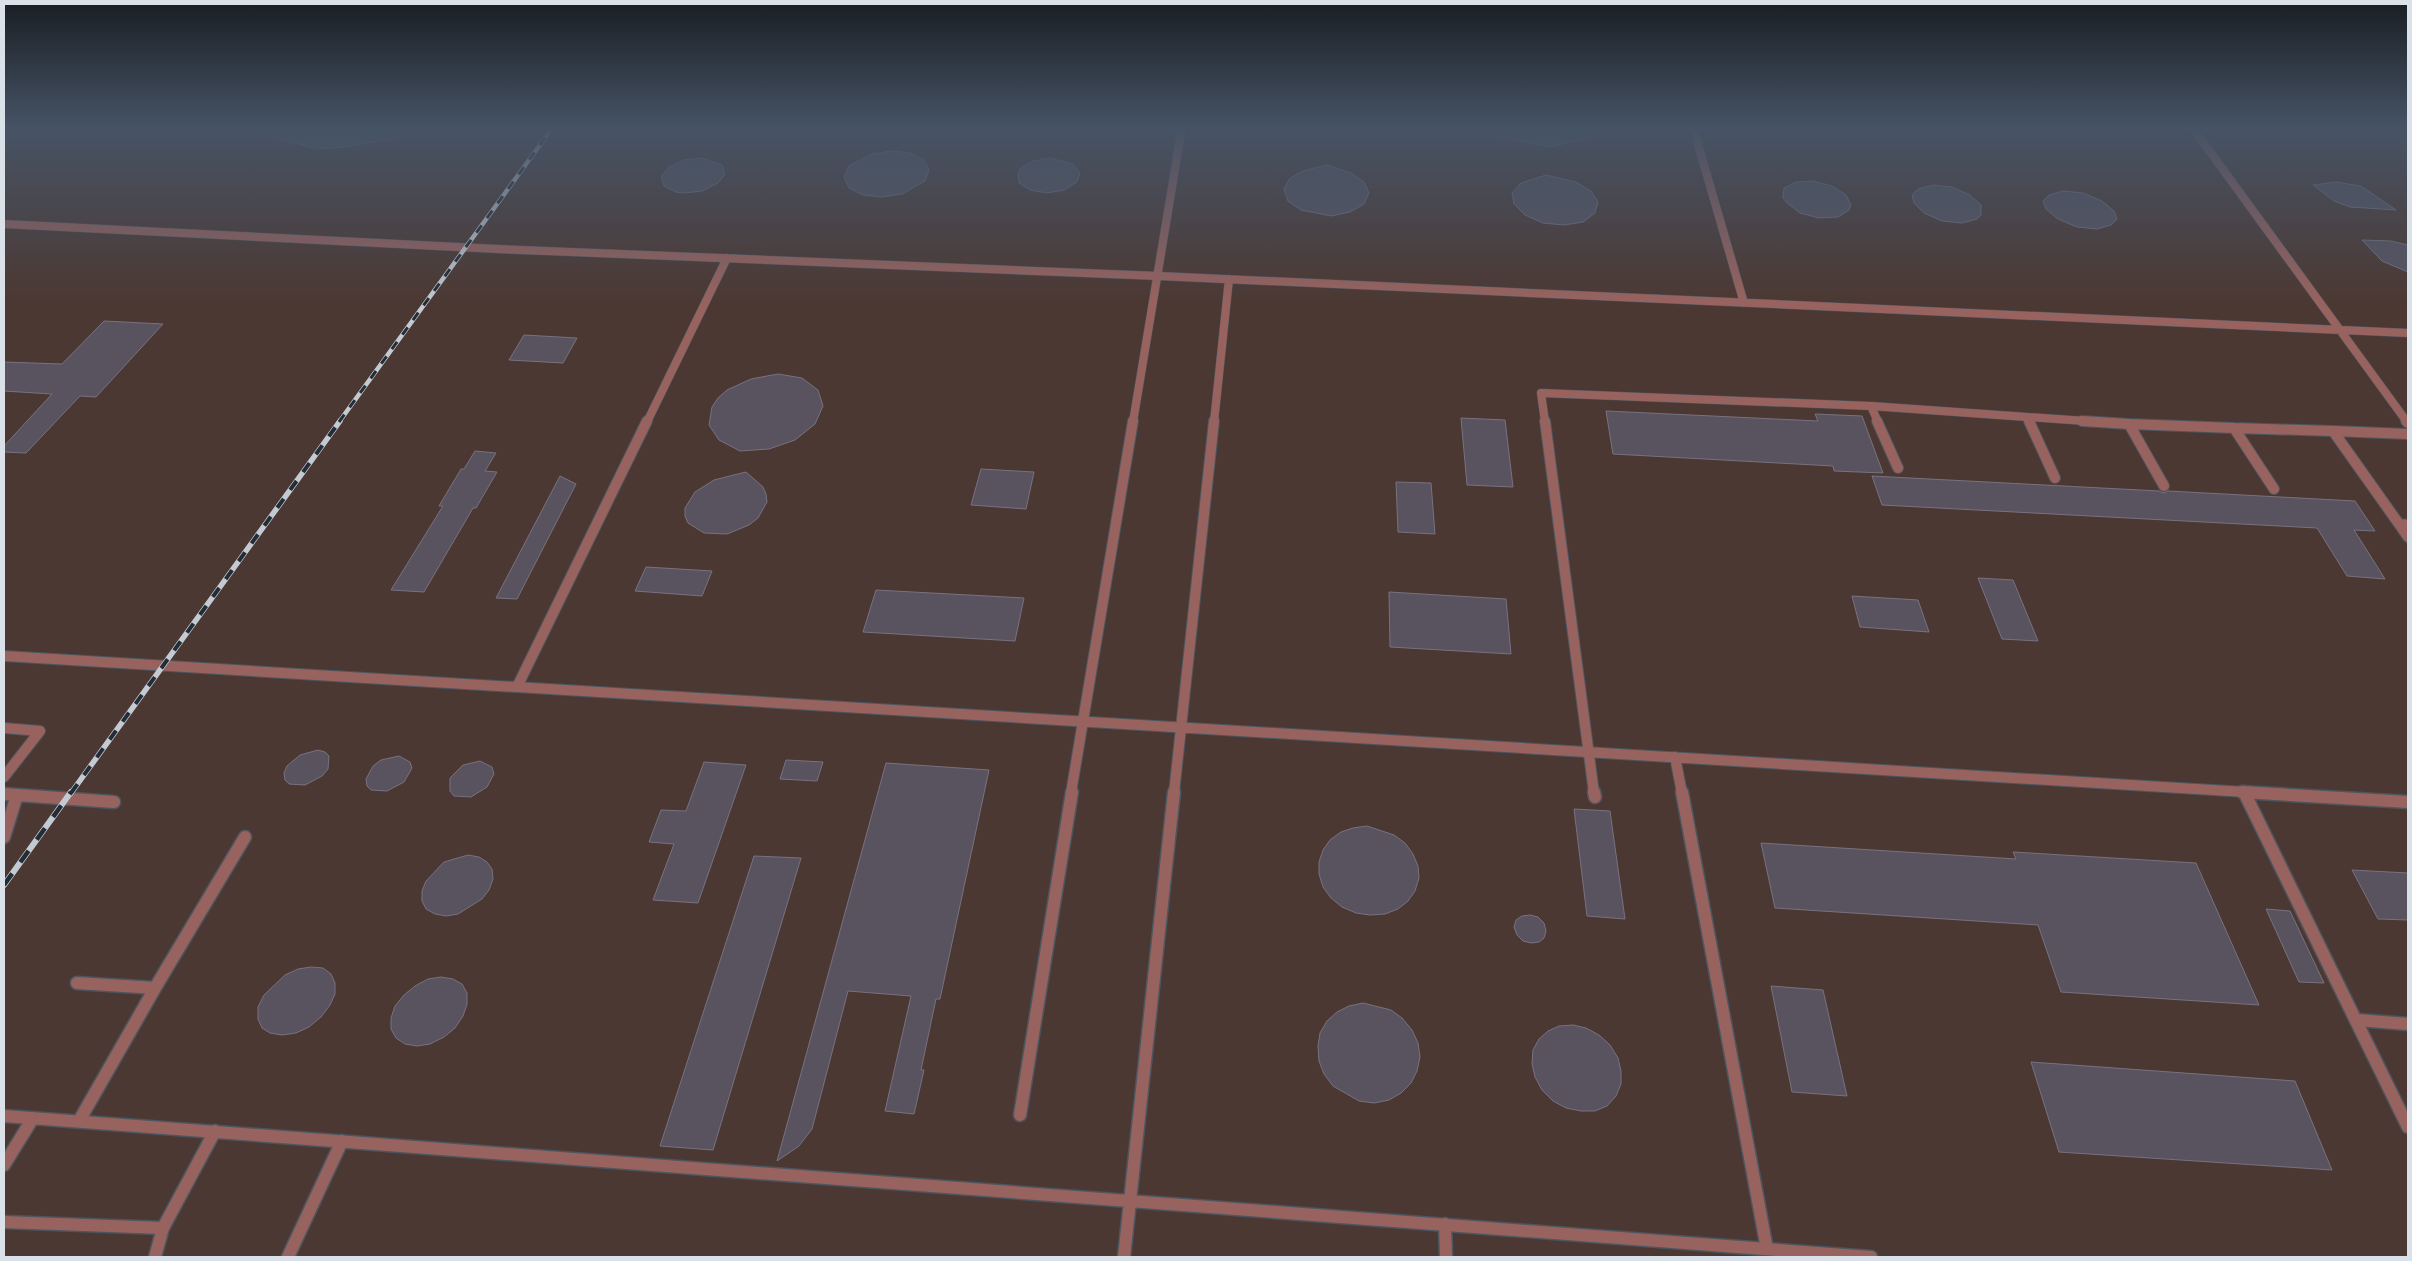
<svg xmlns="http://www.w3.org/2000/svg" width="2412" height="1261" font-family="Rubik,sans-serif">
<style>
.industrial{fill:#4c3832}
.building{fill:#595360;stroke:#787280}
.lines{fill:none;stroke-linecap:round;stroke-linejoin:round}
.lane-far2-casing{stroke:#4c5660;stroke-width:9}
.lane-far1-casing{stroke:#4c5660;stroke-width:12}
.lane-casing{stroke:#4c5660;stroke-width:15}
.lane-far2{stroke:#98635f;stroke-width:8}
.lane-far1{stroke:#98635f;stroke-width:10}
.lane{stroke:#98635f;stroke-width:12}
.rail-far2-casing{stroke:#c3cad2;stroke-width:4.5}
.rail-far1-casing{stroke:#c3cad2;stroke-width:5.5}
.rail-casing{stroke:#c3cad2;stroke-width:6}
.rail-far2{stroke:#232d37;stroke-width:3;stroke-dasharray:9;stroke-linecap:butt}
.rail-far1{stroke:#232d37;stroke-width:4;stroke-dasharray:11;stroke-linecap:butt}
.rail{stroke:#232d37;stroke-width:4.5;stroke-dasharray:14;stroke-linecap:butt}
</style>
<rect width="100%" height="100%" fill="#2d3742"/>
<!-- industrial -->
<path class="industrial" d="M4 127H2408V1257H4Z"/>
<!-- building -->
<path class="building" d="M258 127H400L401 137 345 147 318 149 257 133Z
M1498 127H1601L1602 134 1551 147 1497 137Z
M891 151 910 153 924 160 929 170 925 181 902 194 882 197 863 195 849 188 844 177 849 166 872 154Z
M702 158 722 165 725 174 718 183 702 191 684 193 676 192 664 186 661 177 669 167 684 160Z
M1050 158 1073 164 1080 173 1077 182 1064 190 1047 193 1030 190 1019 183 1018 173 1021 168 1033 161Z
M1327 165 1351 173 1364 182 1369 193 1364 204 1350 212 1331 216 1301 210 1288 201 1284 189 1290 178 1303 171Z
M1546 175 1576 182 1591 191 1598 202 1595 213 1583 222 1564 225 1543 223 1525 215 1514 204 1512 193 1521 183Z
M1813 181 1832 186 1846 195 1851 205 1849 210 1838 217 1819 218 1800 213 1787 203 1783 198 1784 188 1796 182Z
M2336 182 2361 186 2396 210 2350 207 2334 201 2313 185Z
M1933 185 1952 187 1970 195 1981 205V215L1977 219 1962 223 1942 221 1924 213 1914 203 1912 195 1918 189Z
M2063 191 2083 193 2102 201 2114 211 2117 219 2111 225 2097 229 2077 227 2058 219 2046 209 2043 201 2049 195Z
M2362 240 2391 241 2408 245V272L2382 261Z
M104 321 163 324 96 397 80 396 26 453 4 452V446L52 394 4 391V362L62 364Z
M524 335 577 338 563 363 509 360Z
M778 374 802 378 818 390 823 406 815 424 795 440 769 449 740 451 719 440 709 425 712 407 718 398 727 390 751 379Z
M1606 411 1818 421 1815 414 1862 416 1883 473 1834 471 1833 466 1613 454Z
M1461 418 1505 420 1513 487 1467 485Z
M475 451 496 453 485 471 497 472 476 508H473L424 592 391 590 443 506H439L461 469H464Z
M981 469 1034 472 1026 509 971 505Z
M746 472 763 487 766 494 767 502 758 518 749 525 727 534 704 533 688 523 685 516V508L695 492 714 480Z
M560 476 576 484 517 599 496 598Z
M1872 476 2159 491 2163 493 2168 491 2355 501 2375 531 2354 530 2385 579 2347 576 2317 528 1882 505Z
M1396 482 1431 483 1435 534 1398 532Z
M646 567 712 571 702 596 635 591Z
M1978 578 2013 580 2038 641 2002 639Z
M876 590 1024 598 1015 641 863 632Z
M1389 592 1506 599 1511 654 1390 647Z
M1852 596 1918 600 1929 632 1860 627Z
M318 750 325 752 329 756 328 769 322 776 305 785 289 784 285 780 284 773 287 766 300 755Z
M399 756 410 762 412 768 404 782 387 791 371 790 367 786 366 779 373 766 381 760Z
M786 760 823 762 817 781 780 779Z
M480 761 492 767 494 774 487 787 471 797 454 796 450 791V778L463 765Z
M704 762 746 765 698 903 653 900 674 844 649 842 661 810 686 811Z
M886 763 989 770 940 999H936L921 1070H924L914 1114 885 1111 911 996 848 991 812 1129 799 1146 777 1161Z
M1574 809 1610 811 1625 919 1587 916Z
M1367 826 1394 835 1405 843 1413 854 1418 866 1419 878 1415 891 1408 901 1398 909 1385 914 1370 915 1356 913 1342 907 1331 898 1323 887 1319 874V862L1323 850 1330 840 1341 832 1353 828Z
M1761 843 2016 859 2013 852 2196 863 2259 1005 2061 992 2038 925 1775 908Z
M468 855 479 857 487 862 492 869 493 879 489 890 482 899 458 914 446 916 435 914 426 909 422 901V891L426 881 444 862Z
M754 856 801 858 713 1150 660 1146Z
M2352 870 2408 873V920L2378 919Z
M2266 909 2290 911 2324 983 2299 982Z
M1530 915 1538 917 1544 923 1546 931 1544 938 1539 942 1531 943 1523 941 1517 935 1514 927 1516 920 1522 916Z
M311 967 323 968 331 974 335 983V994L330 1005 321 1017 309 1027 296 1033 282 1035 270 1033 262 1028 258 1019V1007L264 995 285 975 298 969Z
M441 977 453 979 462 984 467 993V1004L463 1016 455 1028 444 1037 430 1044 417 1046 405 1044 396 1038 391 1029V1018L395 1006 404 995 415 986 428 979Z
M1771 986 1823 990 1847 1096 1792 1092Z
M1363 1003 1391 1010 1402 1018 1412 1030 1418 1043 1420 1057 1417 1071 1411 1083 1401 1093 1389 1100 1374 1103 1359 1101 1333 1086 1324 1074 1319 1061 1318 1046 1320 1033 1327 1021 1337 1012 1349 1006Z
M1573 1025 1586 1028 1599 1035 1610 1045 1618 1058 1621 1071V1084L1616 1096 1607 1106 1595 1111H1581L1566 1108 1553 1101 1542 1090 1535 1077 1532 1064 1533 1050 1539 1039 1548 1031 1559 1026Z
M2031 1062 2295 1081 2332 1170 2059 1152Z"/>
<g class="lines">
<!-- lane-far2 casing -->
<g class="lane-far2-casing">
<path id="lane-far2" d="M1693 127 1744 303
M2192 127 2407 422
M4 224 498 249 1159 276 2408 333
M647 422 727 258
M1133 422 1182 127
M1214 422 1229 279
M1545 422 1541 393 1871 406
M1878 422 1871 406 2027 417
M2029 422 2027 417 2100 422"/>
</g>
<!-- lane-far1 casing -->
<g class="lane-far1-casing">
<path id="lane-far1" d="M1545 421 1594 793
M1877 421 1898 468
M2029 421 2055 478
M2082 421 2129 424
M2406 421 2408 423
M2164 486 2129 424 2234 428
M2274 489 2234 428 2333 431
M2399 524 2333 431 2408 434
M2408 525 2399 524 2408 537
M4 656 2262 793
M517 687 647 421
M4 728 40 731 4 777
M1675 757 1682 793
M1071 793 1133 421
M1174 793 1214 421"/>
</g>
<!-- lane casing -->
<g class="lane-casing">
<path id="lane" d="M1594 792 1595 797
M1682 792 1767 1249
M2242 792 2408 802
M2244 792 2408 1127
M4 794 114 802
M4 837 17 795
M77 983 155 988 245 837
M2357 1020 2408 1024
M1020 1115 1072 792
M4 1116 1871 1257
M79 1121 155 988
M4 1165 33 1118
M4 1222 163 1228 215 1131
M1445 1224 1446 1257
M155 1257 163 1228
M288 1257 342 1141
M1124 1257 1174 792"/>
</g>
<!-- lane-far2 -->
<use href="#lane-far2" class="lane-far2"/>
<!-- lane-far1 -->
<use href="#lane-far1" class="lane-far1"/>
<!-- lane -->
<use href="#lane" class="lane"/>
<!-- rail-far2 casing -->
<g class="rail-far2-casing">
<path id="rail-far2" d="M339 422 553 127"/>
</g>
<!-- rail-far1 casing -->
<g class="rail-far1-casing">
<path id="rail-far1" d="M71 793 340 421"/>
</g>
<!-- rail casing -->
<g class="rail-casing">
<path id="rail" d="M4 885 71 792"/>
</g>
<!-- rail-far2 -->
<use href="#rail-far2" class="rail-far2"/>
<!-- rail-far1 -->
<use href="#rail-far1" class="rail-far1"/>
<!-- rail -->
<use href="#rail" class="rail"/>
</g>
<!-- sky -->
<linearGradient id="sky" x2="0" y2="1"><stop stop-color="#191e24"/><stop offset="0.42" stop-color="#465365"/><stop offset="1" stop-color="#465365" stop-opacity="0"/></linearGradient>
<rect width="2412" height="304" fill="url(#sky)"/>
<!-- border -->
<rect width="2412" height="1261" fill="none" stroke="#dae1e8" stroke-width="10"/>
</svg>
